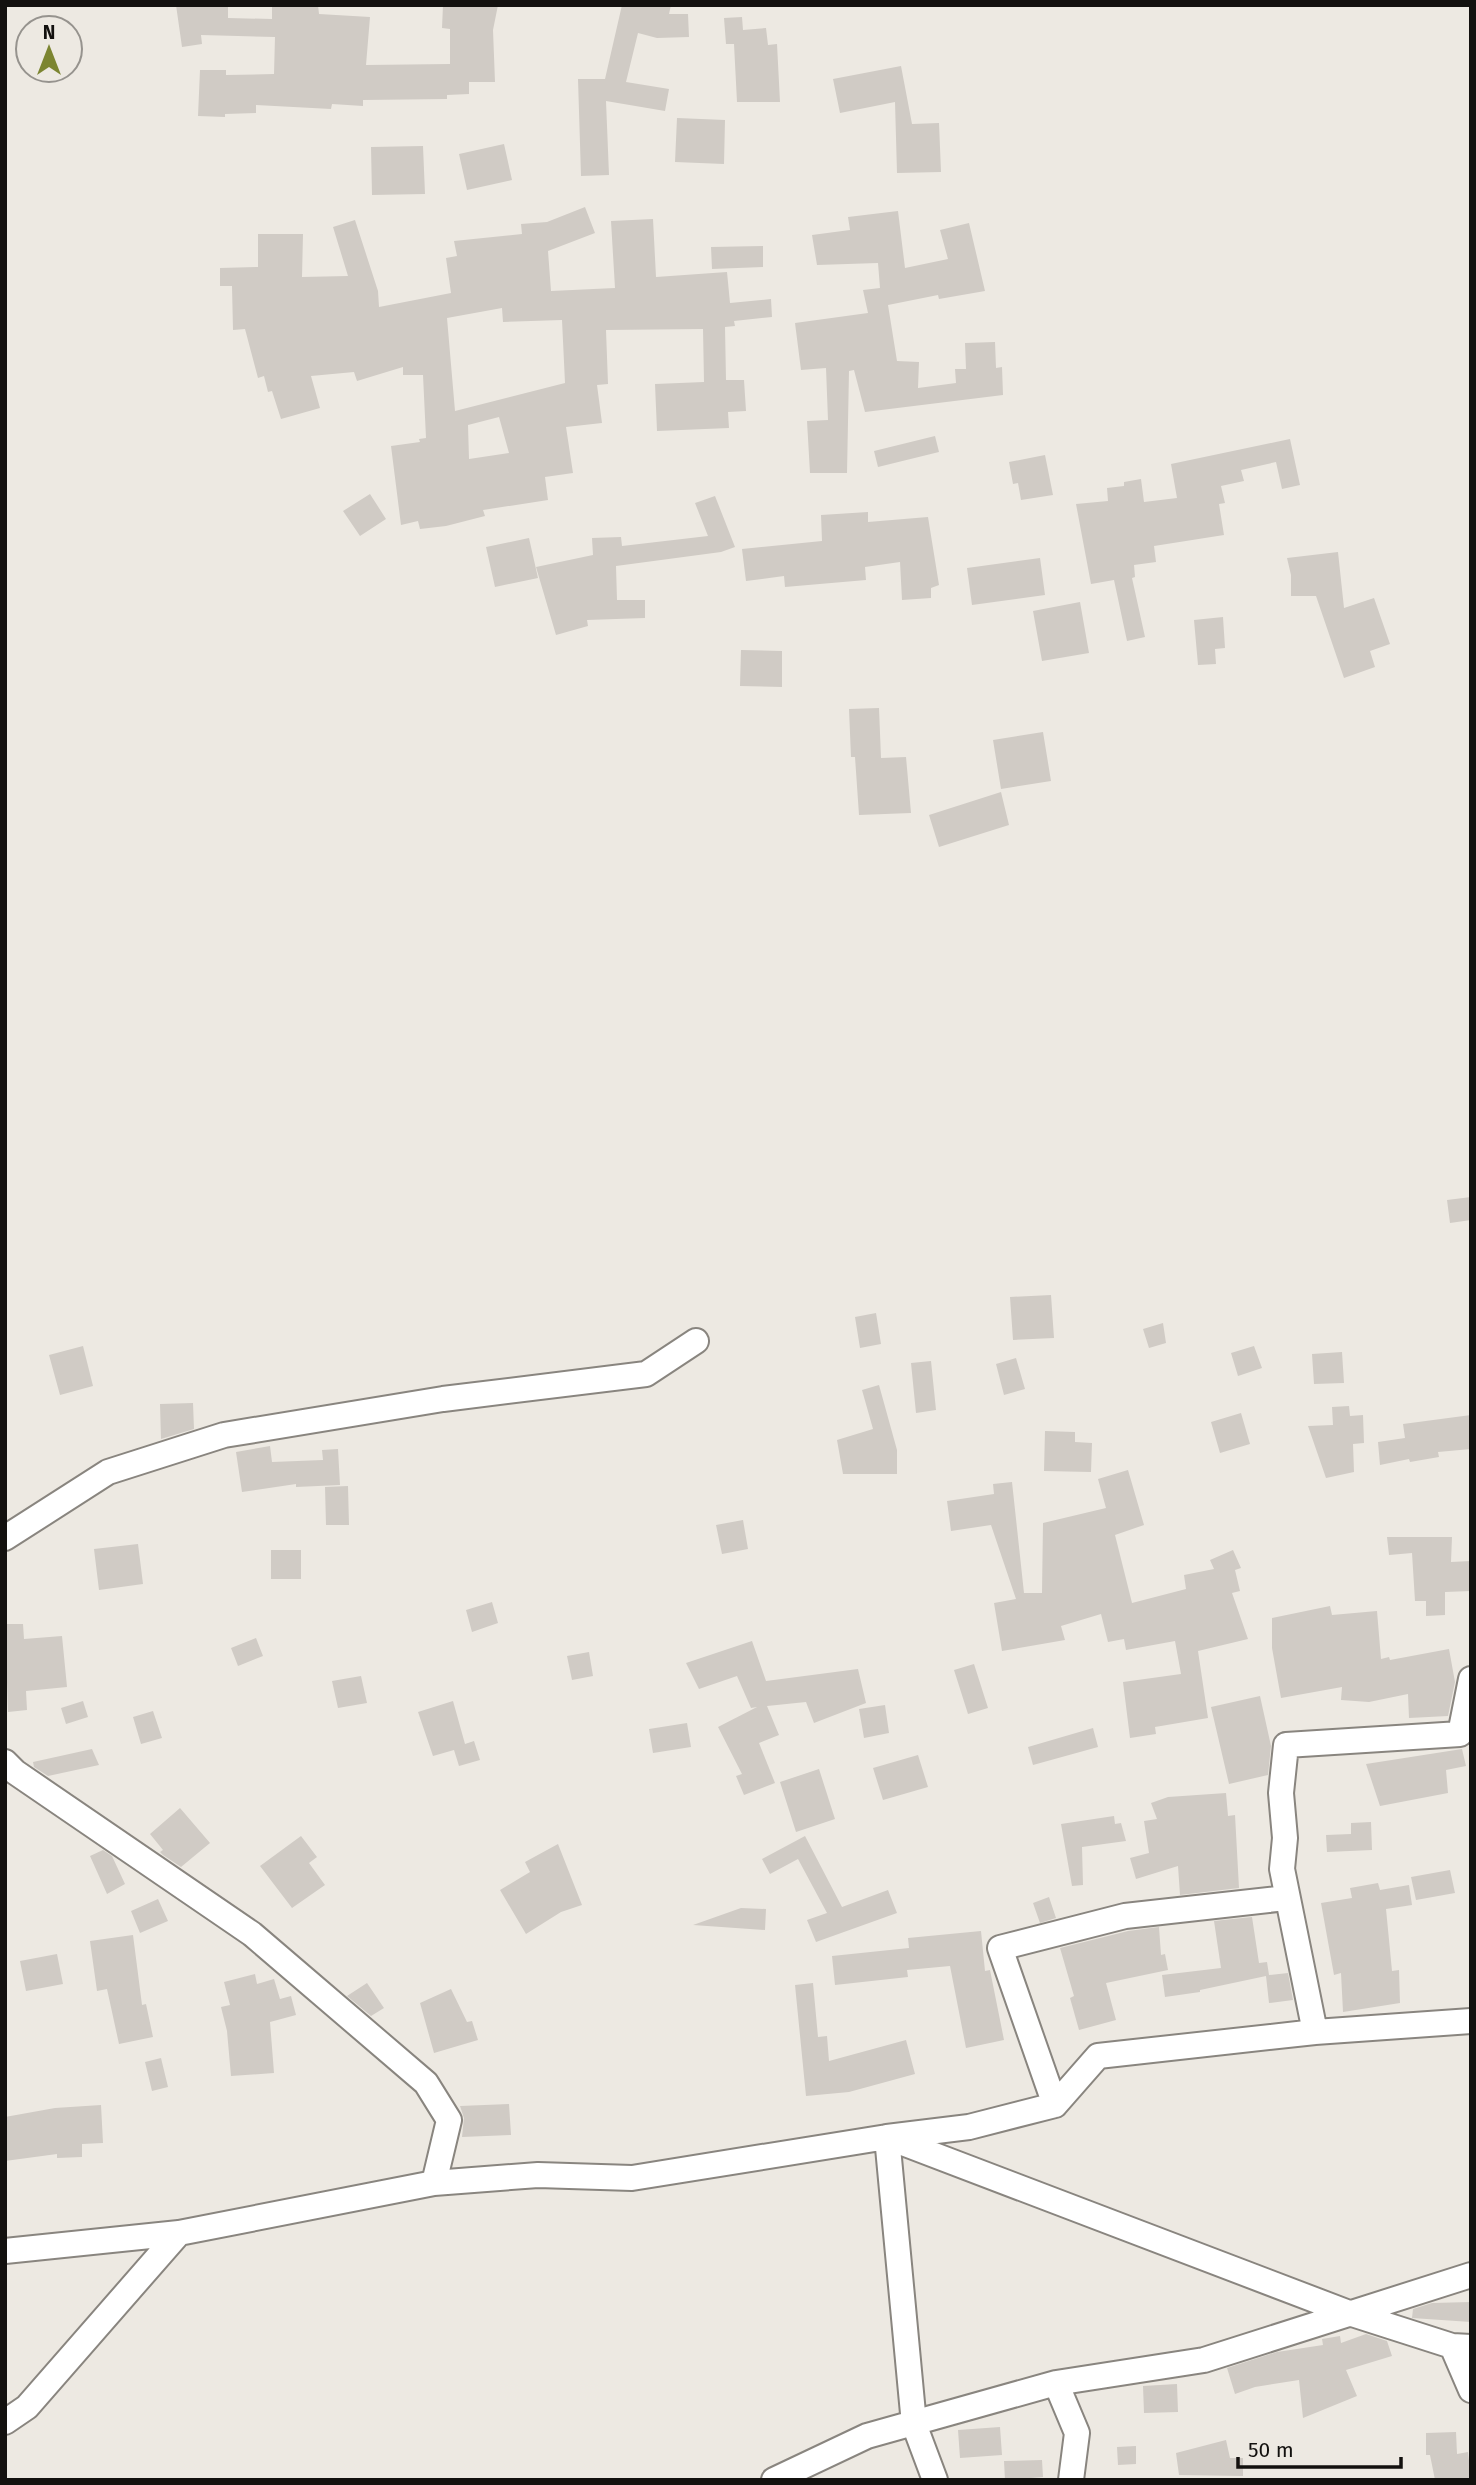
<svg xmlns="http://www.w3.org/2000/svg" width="1476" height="2485" font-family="'Fira Sans',sans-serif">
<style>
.building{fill:#d0cbc5;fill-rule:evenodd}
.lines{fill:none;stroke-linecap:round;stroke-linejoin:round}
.minor-casing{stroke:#89857f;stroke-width:28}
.minor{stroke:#fff;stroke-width:24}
</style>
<rect width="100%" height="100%" fill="#ede9e2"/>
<!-- building -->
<path class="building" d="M176 5H228V18L272 19V5H318L319 14 370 17 366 65 450 64V29L442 28 443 5H498L493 30 495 82H469V94L447 95V99L363 100V106L332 104 331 109 256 105V113L225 114V117L198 116 200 70H226V75L274 74 275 37 201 35 202 44 182 47Z
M622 5H671L669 14H688L689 37 657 38 638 33 626 82 669 89 665 111 606 101 609 175 581 176 578 79H605Z
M742 17 743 30 766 28 768 45 777 44 780 102H737L734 44H726L724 18Z
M901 66 912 124 939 123 941 172 897 173 895 102 840 113 833 79Z
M677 118 725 120 724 164 675 162Z
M504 144 512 180 467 190 459 154Z
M423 146 425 194 372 195 371 147Z
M585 207 595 233 548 251 551 291 615 288 611 221 653 219 656 277 727 272 730 303 771 299 772 317 734 321 735 326 725 327 726 380H744L746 411 728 412 729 428 657 431 655 384 704 382 703 329 606 330 608 384 597 385 602 423 566 427 573 473 545 477 548 500 483 510 485 516 446 526 420 529 418 521 401 525 391 446 420 442 419 439 426 438 423 375H403V367L357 381 354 372 311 376 320 408 281 419 272 391 268 392 264 376 258 378 245 329 233 330 232 286H220V268L258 267V234H303L302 277 348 276 333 227 355 220 378 291 379 307 451 293 446 258 457 256 454 241 522 234 521 224 547 222ZM502 308 503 322 562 320 565 383 455 411 447 318ZM499 417 509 453 469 459 468 425Z
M898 211 905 268 948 259 940 230 969 223 985 291 939 299 938 295 888 305 897 361 919 362 918 388 956 383 955 369H966L965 343 995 342 996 368 1002 367 1003 395 865 412 854 370 849 371 847 473H810L807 421 828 420 826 368 801 370 795 323 868 313 863 290 880 288 878 263 817 265 812 235 850 230 848 217Z
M763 246V267L712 269 711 247Z
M935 436 939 452 878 467 874 451Z
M1290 439 1300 485 1282 489 1276 462 1241 470 1244 481 1221 486 1225 503 1219 504 1224 535 1154 546 1156 562 1134 565 1135 577 1132 578 1145 637 1127 641 1114 580 1091 584 1076 504 1108 501 1107 488 1124 486V482L1141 479 1144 502 1177 498 1171 464Z
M1045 455 1053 495 1021 500 1018 483 1013 484 1009 462Z
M370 494 386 519 360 536 343 511Z
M715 496 735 547 721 552 616 566 617 600H645V618L587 620 588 626 556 635 536 567 593 555 592 538 621 537 622 546 708 536 695 503Z
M868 512V522L928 517 939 585 931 588V598L902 600 900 562 865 567 866 580 785 587 784 576 746 581 742 549 822 541 821 515Z
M529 538 538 578 495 587 486 547Z
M1338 552 1344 608 1374 598 1390 644 1370 651 1375 667 1344 678 1316 596H1291V575L1287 558Z
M1040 558 1045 595 972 605 967 568Z
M1080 602 1089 653 1042 661 1033 611Z
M1223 617 1225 648 1215 649 1216 664 1198 665 1194 620Z
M741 650 782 651V687L740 686Z
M879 708 881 758 906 757 911 813 859 815 855 757H851L849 709Z
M1043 732 1051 781 1001 789 993 740Z
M1001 792 1009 825 939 847 929 815Z
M1471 1197V1220L1450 1223 1447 1200Z
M1051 1295 1054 1338 1013 1340 1010 1297Z
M876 1313 881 1344 860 1348 855 1317Z
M1163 1323 1166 1343 1149 1348 1143 1329Z
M83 1346 93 1386 60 1395 49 1355Z
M1254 1346 1262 1368 1238 1376 1231 1353Z
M1342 1352 1344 1383 1314 1384 1312 1354Z
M1016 1358 1025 1389 1004 1395 996 1364Z
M931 1361 936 1410 916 1413 911 1363Z
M879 1385 897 1450V1474H843L837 1440 873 1429 862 1390Z
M193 1403 194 1429 161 1439 160 1404Z
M1349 1406 1350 1416 1363 1415 1364 1443 1353 1444 1354 1472 1326 1478 1308 1426 1333 1425 1332 1407Z
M1241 1413 1250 1444 1220 1453 1211 1422Z
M1471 1415V1449L1438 1452 1439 1457 1410 1462 1409 1459 1380 1465 1378 1442 1405 1438 1403 1424Z
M1045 1431 1075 1432V1442L1092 1443 1091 1472 1044 1471Z
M270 1446 272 1462 323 1460 322 1450 338 1449 340 1485 296 1487V1484L242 1492 236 1452Z
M1128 1470 1144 1525 1115 1535 1132 1603 1186 1589 1184 1575 1214 1569 1210 1560 1233 1550 1241 1568 1235 1570 1240 1591 1232 1593 1248 1639 1198 1651 1208 1718 1155 1727 1156 1734 1130 1738 1123 1682 1181 1674 1175 1641 1126 1650 1124 1639 1108 1642 1101 1614 1061 1626 1065 1640 1002 1651 994 1603 1016 1599 991 1525 951 1531 947 1501 994 1494 993 1484 1012 1482 1024 1593H1042L1043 1523 1106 1508 1098 1479Z
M348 1486 349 1525H326L325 1487Z
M743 1520 748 1549 722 1554 716 1525Z
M1387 1537H1452L1451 1562 1471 1561V1591L1445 1592V1615L1426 1616V1601H1415L1412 1553 1389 1555Z
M138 1544 143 1584 99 1590 94 1549Z
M271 1550H301V1579H271Z
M492 1602 498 1623 472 1632 466 1610Z
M1330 1606 1332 1615 1377 1611 1381 1659 1389 1657 1390 1660 1449 1649 1455 1682 1448 1716 1409 1718 1408 1694 1369 1702 1341 1700 1342 1687 1281 1698 1272 1648V1618Z
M5 1624H23L24 1639 62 1636 67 1687 26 1691 27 1710 8 1712Z
M256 1638 263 1656 238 1666 231 1648Z
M752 1641 766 1681 858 1669 866 1703 814 1723 806 1702 767 1706 779 1735 759 1743 775 1783 744 1795 736 1776 742 1774 718 1727 757 1707 751 1708 737 1676 699 1689 686 1663Z
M589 1652 593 1676 572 1680 567 1656Z
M974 1664 988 1708 968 1714 954 1670Z
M361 1676 367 1703 338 1708 332 1681Z
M1260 1696 1271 1746 1268 1775 1229 1784 1211 1707Z
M83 1701 88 1717 66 1724 61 1708Z
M453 1701 465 1744 474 1741 480 1760 459 1766 454 1750 433 1756 418 1712Z
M885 1705 889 1733 864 1738 859 1709Z
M153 1711 162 1738 141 1744 133 1717Z
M687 1723 691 1747 653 1753 649 1729Z
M1093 1728 1098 1747 1033 1765 1028 1747Z
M92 1749 99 1765 48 1776 34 1767 33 1762Z
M1462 1749 1466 1766 1446 1770 1448 1793 1380 1806 1366 1764Z
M918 1755 928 1787 883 1800 873 1768Z
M819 1769 835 1819 796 1832 780 1782Z
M1226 1793 1228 1816 1235 1815 1239 1888 1180 1895 1178 1866 1136 1879 1130 1858 1149 1853 1144 1821 1157 1819 1151 1803 1168 1797Z
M180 1808 210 1843 181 1867 163 1855 160 1852 163 1850 150 1834Z
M1114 1816 1115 1824 1121 1823 1126 1841 1082 1847 1083 1885 1072 1886 1061 1824Z
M1371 1822 1372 1850 1327 1852 1326 1835 1351 1834V1823Z
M301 1836 317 1857 309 1863 325 1885 292 1908 260 1866Z
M805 1836 842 1907 888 1890 897 1913 816 1942 807 1920 827 1913 798 1859 770 1874 762 1859Z
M558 1844 582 1905 561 1912 526 1934 500 1890 530 1872 525 1862Z
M103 1850 112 1856 125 1884 107 1894 90 1856Z
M1450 1870 1455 1893 1416 1900 1411 1877Z
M1378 1883 1380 1890 1409 1885 1412 1905 1386 1909 1392 1971 1399 1970 1400 2003 1343 2012 1341 1973 1334 1975 1321 1903 1352 1898 1350 1888Z
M1049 1897 1056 1918 1040 1923 1033 1903Z
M158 1899 168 1921 140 1933 131 1911Z
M741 1908 766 1909 765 1930 693 1925Z
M1252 1917 1259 1963 1267 1962 1269 1975 1288 1973 1293 2000 1269 2003 1266 1976 1200 1990V1992L1165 1997 1162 1975 1221 1968 1214 1921Z
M1159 1927 1161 1955 1165 1954 1168 1970 1106 1983 1116 2020 1079 2030 1070 1998 1074 1996 1060 1948 1128 1931Z
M981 1931 985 1971 990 1970 1004 2040 966 2048 950 1966 907 1970 908 1977 835 1985 832 1956 909 1948 908 1938Z
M133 1935 142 2005 146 2004 153 2037 119 2044 107 1989 97 1991 90 1941Z
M57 1954 63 1984 26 1991 20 1961Z
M255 1974 257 1984 274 1979 280 1999 291 1996 296 2015 270 2022 274 2073 231 2076 227 2031 221 2007 230 2005 224 1982Z
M367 1983 384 2008 371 2016 347 1996Z
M813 1983 818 2037 827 2036 829 2061 906 2040 915 2074 849 2092 806 2096 795 1985Z
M451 1989 467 2022 472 2021 478 2040 434 2053 420 2003Z
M161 2058 168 2087 152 2091 145 2062Z
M509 2104 511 2135 462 2137 464 2118 460 2106Z
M101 2105 103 2143 82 2144V2157L57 2158V2154L5 2161V2117L55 2108Z
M1471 2302V2322L1412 2318 1413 2309 1432 2303Z
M1366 2334 1387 2341 1392 2356 1346 2370 1357 2396 1303 2418 1299 2380 1255 2387 1235 2394 1227 2368 1277 2352 1323 2345 1322 2339 1340 2336 1341 2343Z
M1177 2384 1178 2412 1144 2413 1143 2386Z
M1000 2427 1002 2455 960 2458 958 2430Z
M1456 2432 1457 2454 1468 2452 1471 2478 1435 2480 1430 2455H1426V2433Z
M1226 2440 1230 2458H1243V2476L1179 2475 1176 2453Z
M1136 2446V2464L1118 2465 1117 2447Z
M1042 2460 1043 2477 1005 2480 1004 2461Z"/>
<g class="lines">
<!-- minor casing -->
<g class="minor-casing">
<path id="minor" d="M5 1538 108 1472 224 1435 443 1399 646 1374 696 1341
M5 1762 15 1772 252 1934 426 2083 449 2120 434 2183
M1315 2032 1282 1869 1285 1838 1281 1793 1286 1745 1460 1734 1471 1679
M1055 2105 1098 2056 1315 2032 1471 2021
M5 2251 179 2233 434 2183 538 2175 632 2178 887 2137 1349 2313 1452 2346 1471 2347
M1452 2346 1471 2390
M1056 2383 1077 2433 1071 2480
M5 2422 27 2407 179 2233
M774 2480 867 2436 1056 2383 1204 2360 1471 2275
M935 2480 914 2424 887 2137 969 2127 1055 2105 1000 1948 1125 1916 1286 1898"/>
</g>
<!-- minor -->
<use href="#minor" class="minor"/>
</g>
<!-- border -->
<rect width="1476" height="2485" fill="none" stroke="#13110f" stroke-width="14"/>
<!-- north arrow -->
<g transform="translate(49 49)"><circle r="33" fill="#ede9e2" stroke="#96938e" stroke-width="2"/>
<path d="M0-5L12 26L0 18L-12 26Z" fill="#7c8531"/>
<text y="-10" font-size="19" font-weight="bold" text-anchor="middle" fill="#13110f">N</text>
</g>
<!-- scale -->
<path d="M1238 2457v10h163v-10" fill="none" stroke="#13110f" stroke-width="3.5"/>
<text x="1248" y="2457" font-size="21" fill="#13110f" stroke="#ede9e2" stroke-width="5" paint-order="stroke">50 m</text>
</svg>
